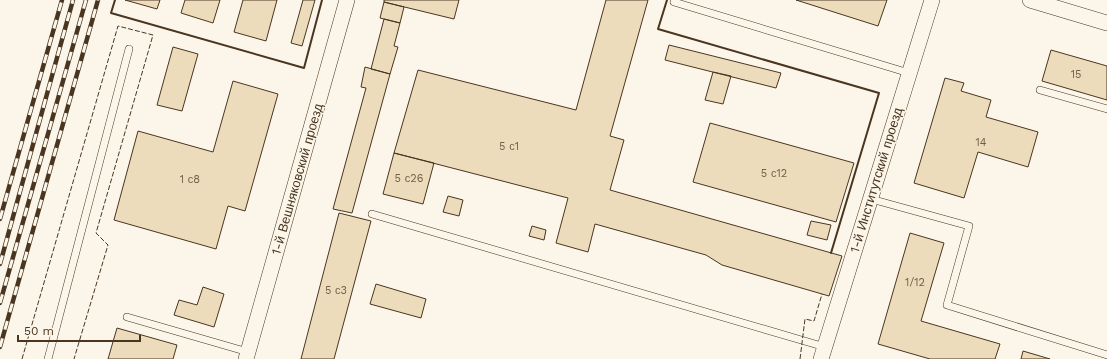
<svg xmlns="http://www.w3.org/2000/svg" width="1107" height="359" font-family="'Work Sans',sans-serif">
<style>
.building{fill:#ecdcbc;stroke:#4a3520}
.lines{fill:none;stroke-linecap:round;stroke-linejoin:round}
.lane-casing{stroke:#4a3520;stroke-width:8}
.street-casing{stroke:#4a3520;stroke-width:16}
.lane{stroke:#fbf6e9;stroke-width:7}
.street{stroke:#fbf6e9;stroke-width:15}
.rail-casing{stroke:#4a3520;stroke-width:4.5}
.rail{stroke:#fbf6e9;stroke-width:3;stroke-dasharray:9;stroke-linecap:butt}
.fence{stroke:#4a3520;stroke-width:1;stroke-dasharray:5 2;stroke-linecap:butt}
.wall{stroke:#4a3520;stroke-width:2}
.labels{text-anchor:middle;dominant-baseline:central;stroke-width:3;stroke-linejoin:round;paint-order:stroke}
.number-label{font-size:11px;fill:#725f47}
.street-label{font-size:13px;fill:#4a3520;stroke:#fbf6e9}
</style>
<rect width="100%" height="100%" fill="#fbf6e9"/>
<!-- building -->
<path class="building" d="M125 0H160L157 9Z
M185 0H220L213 23 181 13Z
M243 0H277L266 41 234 32Z
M303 0H315L302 46 291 43Z
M384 0H459L454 19 384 2Z
M606 0H648L610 136 624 140 610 190 842 256 829 296 722 265 706 255 595 224 588 252 556 243 568 198 394 153 418 70 576 110Z
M796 0H887L878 26Z
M384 2 404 7 400 23 380 18Z
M384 19 400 23 394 46 398 47 390 74 371 69Z
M669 45 781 73 776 88 665 60Z
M173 47 198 54 182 111 157 105Z
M1051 50 1107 66V100L1042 81Z
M365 67 390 74 352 213 333 209 366 88 361 87Z
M713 72 731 76 723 104 705 100Z
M945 78 964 83 961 91 991 100 986 117 1038 132 1028 167 978 152 964 198 914 183Z
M233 81 278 94 245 211 228 206 216 249 114 220 138 131 213 152Z
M710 123 854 163 836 222 693 182Z
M394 153 434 163 423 204 383 194Z
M448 196 463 200 459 216 443 212Z
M339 213 371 221 334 359H301Z
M811 221 831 225 827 240 807 235Z
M532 226 546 230 544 240 529 236Z
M910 233 944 243 921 321 1000 344 995 359H930L878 344Z
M376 284 426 299 421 318 370 304Z
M203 287 224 294 214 327 174 315 179 300 197 305Z
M117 328 177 345 173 359H108Z
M1023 351 1050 359H1021Z"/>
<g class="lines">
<!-- lane casing -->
<g class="lane-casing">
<path id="lane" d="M675 0 674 2 909 73
M1040 90 1107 109
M871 199 969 226 947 305 1107 355
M372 214 825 347
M127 317 248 352
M48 359 129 49"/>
</g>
<!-- street casing -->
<g class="street-casing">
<path id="street" d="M1030 0 1107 23
M246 359 347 0
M821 359 932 0"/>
</g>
<!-- lane -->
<use href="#lane" class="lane"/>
<!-- street -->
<use href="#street" class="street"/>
<!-- rail casing -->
<g class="rail-casing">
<path id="rail" d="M0 219 62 0
M0 264 73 0
M0 303 86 0
M0 347 98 0"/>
</g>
<!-- rail -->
<use href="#rail" class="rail"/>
<!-- fence -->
<path class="fence" d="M22 359 118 26 153 35 96 233 108 245 74 359
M800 359 805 319 814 321 822 294"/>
<!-- wall -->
<path class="wall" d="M115 0 111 13 304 68 322 0
M667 0 658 29 879 93 831 253"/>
</g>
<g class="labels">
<!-- number labels -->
<g class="number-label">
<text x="1076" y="74">15</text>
<text x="981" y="142">14</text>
<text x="509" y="146">5 с1</text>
<text x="774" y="173">5 с12</text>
<text x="409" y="178">5 с26</text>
<text x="190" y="179">1 с8</text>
<text x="915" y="282">1/12</text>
<text x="336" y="290">5 с3</text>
</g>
<!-- street labels -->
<g class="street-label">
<text transform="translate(297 179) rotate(-74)">1-й Вешняковский проезд</text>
<text transform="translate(876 180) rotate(-73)">1-й Институтский проезд</text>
</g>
</g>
<!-- scale -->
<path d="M18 335v6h122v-6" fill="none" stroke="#4a3520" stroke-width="2"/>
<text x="24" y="335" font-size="12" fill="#4a3520" stroke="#fbf6e9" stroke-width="3" paint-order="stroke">50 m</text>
</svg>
